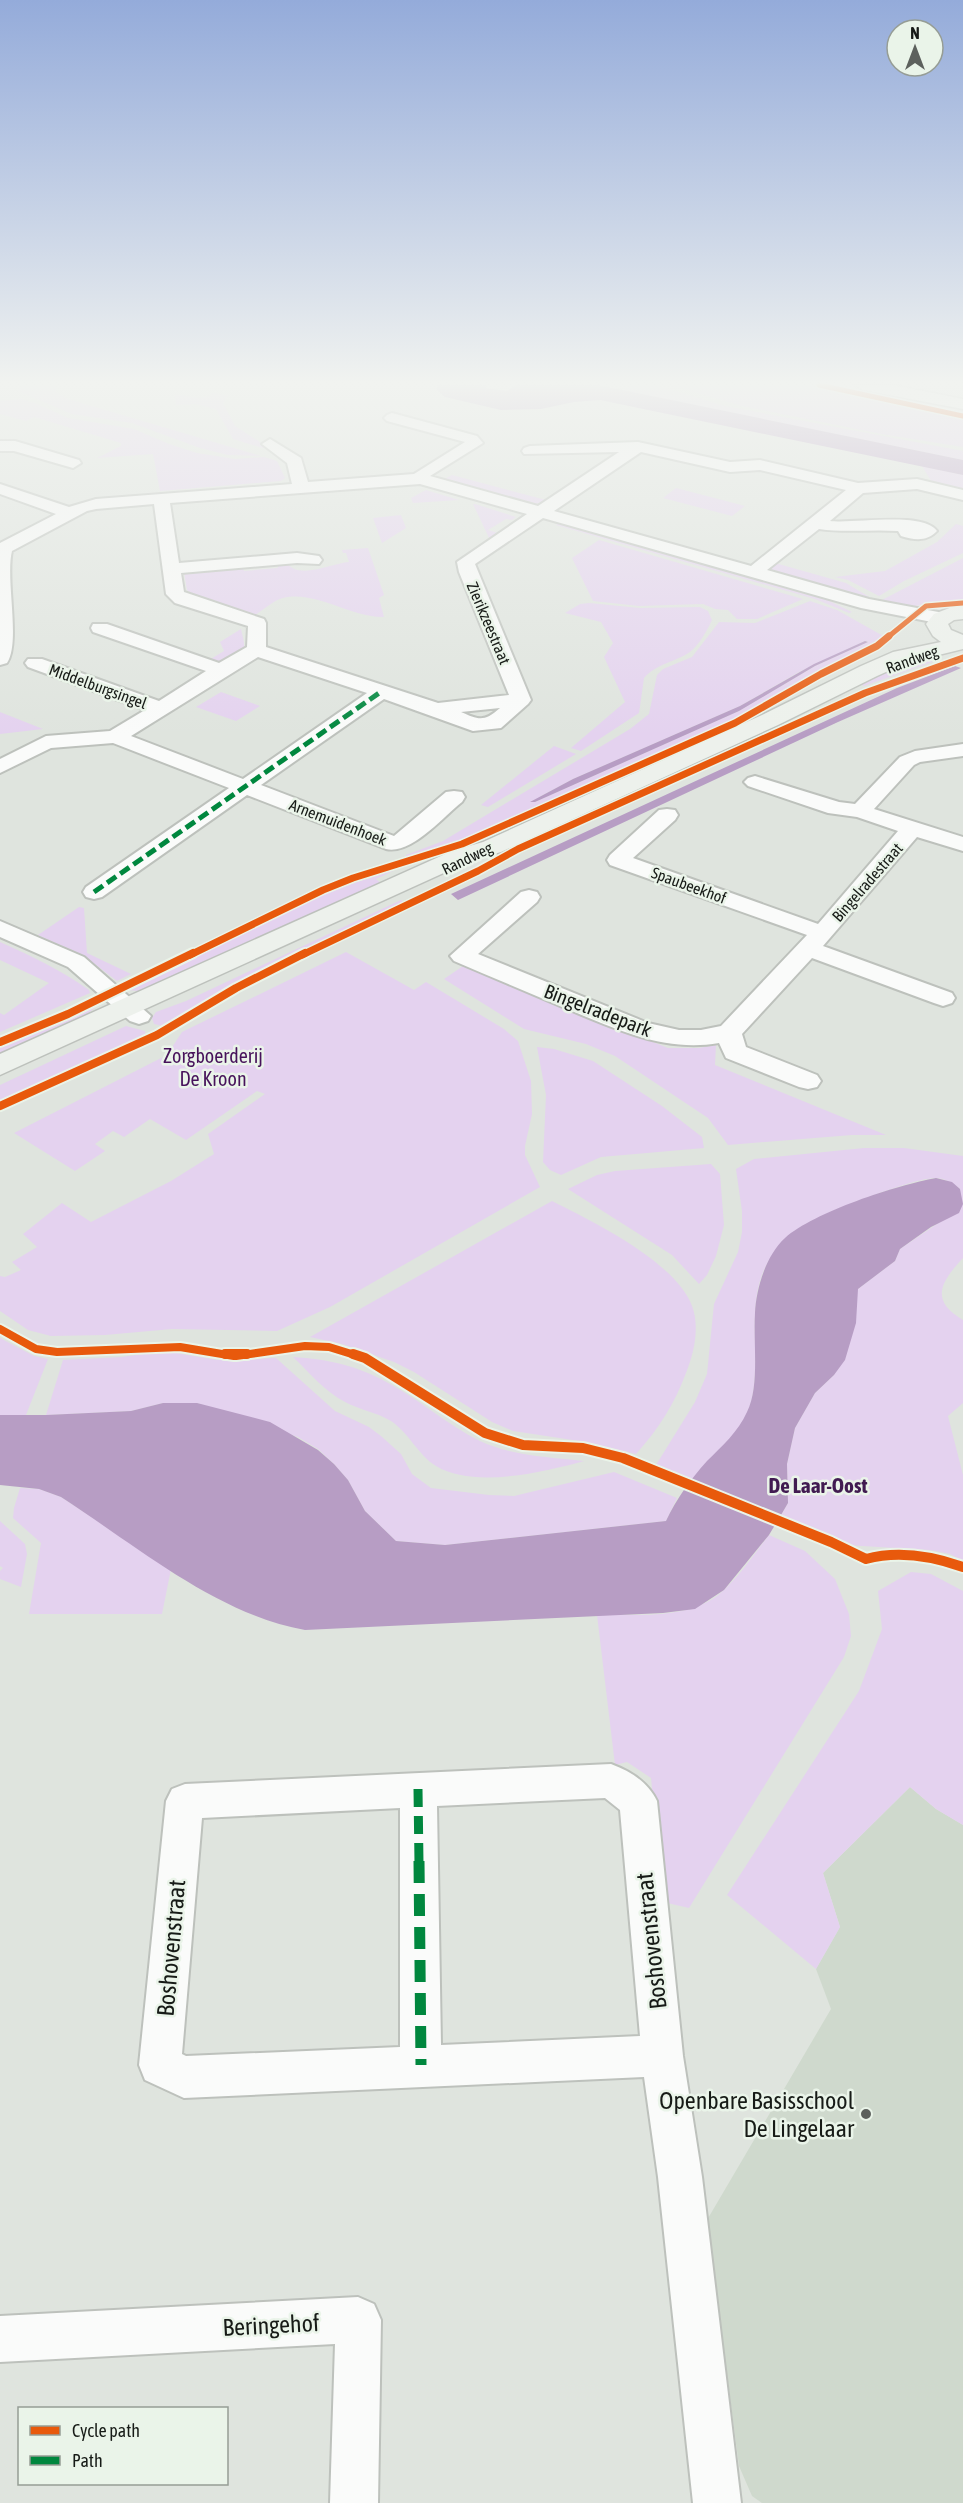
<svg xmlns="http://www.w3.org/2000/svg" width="963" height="2503" font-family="'Asap Condensed',sans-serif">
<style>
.built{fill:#cfd9cd}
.green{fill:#e4d2ef;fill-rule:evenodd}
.water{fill:#b79dc4}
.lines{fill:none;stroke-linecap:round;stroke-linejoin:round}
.street-casing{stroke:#bdc1bc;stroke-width:4}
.secondary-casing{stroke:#bdc1bc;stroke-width:3}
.street{fill:#fafbfa;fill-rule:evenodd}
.secondary{fill:#edf1ec;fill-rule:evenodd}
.quiet-far2{stroke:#00873e;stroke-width:5;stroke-dasharray:11 5;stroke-linecap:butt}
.quiet-far1{stroke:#00873e;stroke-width:9;stroke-dasharray:18 9;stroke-linecap:butt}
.quiet{stroke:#00873e;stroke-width:11;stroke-dasharray:22 11;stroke-linecap:butt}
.cycleway-far3-casing{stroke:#eaf4e9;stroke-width:8}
.cycleway-far2-casing{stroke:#eaf4e9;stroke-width:10}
.cycleway-far1-casing{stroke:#eaf4e9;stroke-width:12}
.cycleway-casing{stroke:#eaf4e9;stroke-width:14}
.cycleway-far3{stroke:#e8590c;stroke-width:5}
.cycleway-far2{stroke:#e8590c;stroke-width:7}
.cycleway-far1{stroke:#e8590c;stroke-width:8}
.cycleway{stroke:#e8590c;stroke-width:10}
.poi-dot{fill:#5d615d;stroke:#eaf4e9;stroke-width:2}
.labels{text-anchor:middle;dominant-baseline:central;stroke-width:5;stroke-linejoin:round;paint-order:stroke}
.far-street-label{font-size:16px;fill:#171b17;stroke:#eaf4e9}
.street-label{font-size:20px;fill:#171b17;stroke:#eaf4e9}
.park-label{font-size:20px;fill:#47135b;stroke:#eaf4e9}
.neighbourhood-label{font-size:21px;font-weight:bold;fill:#411b51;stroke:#eaf4e9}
.near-street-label{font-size:24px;fill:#171b17;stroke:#eaf4e9}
.near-poi-label{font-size:24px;fill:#171b17;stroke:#eaf4e9;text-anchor:end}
</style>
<rect width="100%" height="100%" fill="#dfe4de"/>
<!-- built -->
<path class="built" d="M910 1787 936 1809 963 1825V2503H762L752 2496 739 2466 707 2220 831 2009 816 1969 840 1927 823 1873Z"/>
<!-- green -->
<path class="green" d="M23 385H57L56 392 68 399 261 456 228 455 200 448 132 423 72 414 18 391Z
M630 385H656L725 406 963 451V460L623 391Z
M670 385H809L963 419V447L881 434 742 406Z
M211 393 229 395 223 403 235 426 266 446 263 448 233 439 216 409 195 404 176 405 175 394 199 398 210 396Z
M21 399 35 403 68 418 134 429 169 444 197 453 235 459 264 457 277 461 285 478 281 481 160 491 153 454 97 458 121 446V443L34 417 26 421 0 414V401Z
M922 466 963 475V491L933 484Z
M452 475 546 500 536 504H528L443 480Z
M676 488 745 506 732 516 663 498Z
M426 490 459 500 413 503 411 498Z
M473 504H475L516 517 512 520 506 519 488 530 498 533 490 540Z
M401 515 406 528 382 543 373 518Z
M561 522 815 594 852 612 849 613 815 599 556 525Z
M956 524 963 526V553L904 581 879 596 848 580 835 577 885 571 937 542Z
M599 540 803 599 757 619H737L728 610 715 609 703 604 639 606 593 601 572 558Z
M368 548 384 595 379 598 384 617C351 618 316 590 283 598 274 600 263 610 255 615L192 594 187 590 184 572 242 565 244 571 278 568 277 562H286C298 581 332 563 349 562L346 553H343L342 550Z
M963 558V602L929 603 907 608 880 601Z
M775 563 846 583 871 598 766 571Z
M810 601 837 610 885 637 721 726 467 839 406 858V855L443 841 630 729 649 714 657 675 663 669 692 657 719 622 755 623ZM865 641 868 642 815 666 739 711 535 802 541 796 573 779 740 706 799 672Z
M589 603 640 608 700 607 708 611 712 620C707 631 699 645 690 652 675 662 656 664 644 678L639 713 581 751 571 748 625 702 604 657 613 643 601 622 565 613 580 604Z
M241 629C242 635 246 645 243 650 236 659 219 663 209 660L224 651 220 642Z
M931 655 932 662 864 686 858 683Z
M221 692 260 706 236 721 196 707Z
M0 712 43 729 0 734Z
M554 746 576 754 488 807 481 805Z
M395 870 376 879 383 885 157 987 139 991 128 990 329 891Z
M401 900 404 902 234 985 163 1026 154 1024 152 1018 156 1012 186 1001Z
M79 907 84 908 87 953 131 974 117 981 83 955 38 935Z
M0 942C31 956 61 970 89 990L90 993 0 1032V1013L4 1015 49 983 0 960Z
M346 952 414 990 426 982 504 1029 518 1041 531 1081 532 1114 525 1146V1155L540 1187 330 1307 277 1331 172 1329 105 1335 51 1336 28 1330 0 1311V1276L5 1277 21 1270 12 1262 37 1247 23 1234 62 1203 91 1222 171 1181 214 1154 208 1134 265 1094 257 1091 186 1140 150 1119 124 1137 113 1131 95 1144 105 1151 75 1171 14 1133 167 1055 182 1032Z
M463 966 668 1048H699L716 1045 715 1065 886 1135H852L728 1145 708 1118 615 1056 586 1044 524 1029 444 979Z
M94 1007H96L83 1017 0 1059V1047Z
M126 1026 145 1031 146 1036 0 1102V1085Z
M537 1047 554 1049 593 1061 662 1106 702 1137 704 1148 601 1157 561 1175 550 1170 543 1162 546 1095Z
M864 1148H904L963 1156V1258C941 1282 929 1300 963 1320V1403L948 1416 963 1475V1561L950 1554 930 1550 845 1545 819 1531 781 1515 788 1503 787 1464 795 1428 815 1393 834 1375 858 1289 895 1261 900 1249 943 1220 960 1189C954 1184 945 1178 936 1178 915 1177 817 1215 800 1228 790 1235 778 1248 771 1257 741 1302 765 1361 749 1409 739 1437 711 1457 692 1480L656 1465 695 1402 707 1374 714 1304 738 1252 742 1232V1211L736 1169 754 1159Z
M711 1164 720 1174 724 1225 716 1256 707 1275 699 1284 672 1255 568 1189 597 1175 615 1171Z
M552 1201C592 1221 676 1262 692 1306 700 1327 694 1353 686 1373 675 1403 658 1430 636 1454L586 1442 513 1431 492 1422 414 1372 394 1362 342 1344 310 1337Z
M0 1338 34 1356 48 1359 26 1415H0Z
M164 1351 218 1360 276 1358 335 1411 369 1427 381 1436 401 1454 412 1474 431 1488 489 1495 514 1496 614 1472 677 1498 666 1521 445 1545 396 1541 365 1511 348 1480 334 1464 318 1449 298 1437 197 1403H163L131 1411 46 1415 63 1360 122 1357Z
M293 1357C328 1359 359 1366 390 1384 421 1401 448 1425 480 1441 512 1456 549 1457 584 1461 544 1472 474 1489 436 1466 418 1455 409 1433 391 1421 376 1412 360 1410 345 1402 325 1392 309 1372 293 1357Z
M20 1488 39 1489 61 1497 171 1569 162 1614H29L41 1543 13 1518 14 1508Z
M0 1521 25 1544 27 1554 21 1587 0 1579V1571L3 1568 0 1566Z
M769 1535 805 1551 835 1579 849 1614 851 1636 844 1657 689 1908 663 1902 651 1778 627 1762 615 1765 597 1615C639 1614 693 1621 725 1589 741 1574 755 1553 769 1535Z
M911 1572 931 1574 963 1591V1825L936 1809 910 1787 823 1873 840 1927 816 1969 727 1895 859 1691 882 1629 878 1591Z"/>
<!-- water -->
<path class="water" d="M437 385H486V388L507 391 516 385H598L963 460V475L600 400 574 402 541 409 501 410 445 397 437 390Z
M865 641 868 642 815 666 739 711 535 802H530L573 779 740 706 814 664Z
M955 666 961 668 838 722 458 900 451 894 897 688Z
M936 1178 952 1182 960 1189 963 1204 959 1213 931 1227 900 1249 895 1261 858 1289 856 1323 845 1360 834 1375 815 1393 795 1428 787 1464 788 1503 781 1515 769 1535 724 1590 695 1609 663 1613 305 1630C216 1614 137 1546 61 1497L39 1489 0 1485V1415H46L131 1411 163 1403H197L270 1422 318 1450 334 1464 348 1480 365 1511 396 1541 445 1545 666 1521C677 1498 690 1480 707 1461 722 1446 738 1432 747 1412 760 1386 753 1343 755 1313 756 1289 766 1255 785 1238 814 1212 897 1185 936 1178Z"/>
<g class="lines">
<!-- street casing -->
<g class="street-casing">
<path id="street" d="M392 413 477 436 483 443 430 476 538 506 619 452 524 454 522 451 524 448 530 446 638 442 730 462 760 460 858 483 917 479 963 490V500L917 489 863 493 830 521C855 524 922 511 937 531 927 542 914 540 901 536L898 531C871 529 845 533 819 529L767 570 869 599 949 614 951 618 949 622 942 624 861 608 543 518 475 564 531 700 528 704 501 728 473 731 384 699 261 785 394 836 446 792 454 791 462 792 465 797 462 802C443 817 411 855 386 849L247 795 102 897 94 899 86 897 83 892 86 887 229 788 113 743 51 748 0 773V759L46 736 110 731 145 710 28 667 25 663 28 659H42L159 701 206 671 93 632 91 628 93 624H107L219 663 247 647 248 626 175 603 166 594 154 504 96 509 87 511 12 551C5 578 21 642 7 663L0 665V543L56 514 0 494V484L69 507 96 499 292 484 287 463 262 444 270 439 301 458 308 482 414 474 465 442 387 421 384 418 387 415ZM641 452 730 472 760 470 846 490 751 566 554 511ZM420 484 527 514 457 562 459 572 509 695 438 703 266 647V623L264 619 184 592 181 573 297 563 319 564 322 560 319 556 297 553 179 563 170 503ZM258 657 367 693 243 779 131 736ZM500 708C484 722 479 720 461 712Z
M0 441H15L79 460 81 463 73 468 14 451H0Z
M963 744V756L920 762 914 765 874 809 963 837V851L917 837 823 946 952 993 955 998 952 1003 943 1006 934 1003 812 958 742 1034 746 1047 817 1075 821 1081 817 1087 808 1089 799 1087 726 1058 719 1043C662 1053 612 1027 560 1006 525 991 489 976 454 961L450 956 521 892 529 890 537 892 540 897 537 902 478 954 648 1023 679 1030H701L721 1026 807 935 610 865 607 860 610 855 659 810 667 809 675 810 678 815 675 820 633 858 818 924 898 831 857 817 828 813 748 786 744 782 748 778 755 776 839 802 855 804 900 757 915 751Z
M0 921 84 957 151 1016 148 1021 139 1024 130 1021 68 967 0 937Z
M611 1764C630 1771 648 1782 657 1801L683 2056 702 2177 741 2503H693L658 2177 644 2077 184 2098 145 2080 139 2065 166 1801 172 1789 185 1784ZM605 1798 620 1810 640 2036 441 2045 437 1806ZM400 1808V2047L186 2056 182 2054 202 1818Z
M358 2297 374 2304 381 2320 378 2503H330L335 2344 0 2362V2316Z"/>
</g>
<!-- secondary casing -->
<g class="secondary-casing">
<path id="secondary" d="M855 385H893L963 399V409L863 390Z
M952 607H963V619L954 620 948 624 951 630 963 635V649L906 663 877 676 778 725 501 852 470 861 0 1075V1054L452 851 483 842 762 715 861 666 893 652 941 642 933 636 926 624 934 614Z"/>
</g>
<!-- street -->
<use href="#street" class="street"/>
<!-- secondary -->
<use href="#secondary" class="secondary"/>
<!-- quiet-far2 -->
<path class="quiet-far2" d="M94 892 382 691"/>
<!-- quiet-far1 -->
<path class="quiet-far1" d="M418 1789 419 1863"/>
<!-- quiet -->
<path class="quiet" d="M419 1861 421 2065"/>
<!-- cycleway-far3 casing -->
<g class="cycleway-far3-casing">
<path id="cycleway-far3" d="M819 385 963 416
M888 637 926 606 963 603"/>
</g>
<!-- cycleway-far2 casing -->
<g class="cycleway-far2-casing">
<path id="cycleway-far2" d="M190 955 323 890 353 878 462 844 735 723 821 674 877 646 889 636
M302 955 478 871 518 849 865 693 963 658"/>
</g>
<!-- cycleway-far1 casing -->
<g class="cycleway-far1-casing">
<path id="cycleway-far1" d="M0 1042 68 1014 193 953
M0 1106 157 1035 236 988 305 953
M0 1329 36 1349 57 1352 180 1347 234 1356
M236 1356 305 1346 329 1347 358 1356"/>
</g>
<!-- cycleway casing -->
<g class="cycleway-casing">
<path id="cycleway" d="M225 1354H247
M353 1354 365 1358 485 1433 523 1445 583 1448 623 1458 831 1542 866 1559C899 1550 932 1556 963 1567"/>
</g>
<!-- cycleway-far3 -->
<use href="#cycleway-far3" class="cycleway-far3"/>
<!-- cycleway-far2 -->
<use href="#cycleway-far2" class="cycleway-far2"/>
<!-- cycleway-far1 -->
<use href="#cycleway-far1" class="cycleway-far1"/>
<!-- cycleway -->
<use href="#cycleway" class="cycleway"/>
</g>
<!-- sky -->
<linearGradient id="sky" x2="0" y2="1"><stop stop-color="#94abda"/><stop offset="0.52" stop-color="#f1f3f0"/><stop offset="1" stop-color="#f1f3f0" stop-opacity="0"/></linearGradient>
<rect width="963" height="736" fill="url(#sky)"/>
<!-- markers -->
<circle class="poi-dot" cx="866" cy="2114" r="6"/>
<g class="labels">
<!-- far-street labels -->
<g class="far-street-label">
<text transform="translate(489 623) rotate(67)">Zierikzeestraat</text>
<text transform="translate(912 659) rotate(-20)">Randweg</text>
<text transform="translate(98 686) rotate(20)">Middelburgsingel</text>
<text transform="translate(338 822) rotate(21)">Arnemuidenhoek</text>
<text transform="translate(467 858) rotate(-26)">Randweg</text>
<text transform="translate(867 882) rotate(-49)">Bingelradestraat</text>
<text transform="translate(689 885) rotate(20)">Spaubeekhof</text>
</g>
<!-- street labels -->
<g class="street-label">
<text transform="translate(598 1010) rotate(21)">Bingelradepark</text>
</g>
<!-- park labels -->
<g class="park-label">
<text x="213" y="1055">Zorgboerderij<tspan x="213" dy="23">De Kroon</tspan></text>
</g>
<!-- neighbourhood labels -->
<g class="neighbourhood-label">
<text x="818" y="1485">De Laar-Oost</text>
</g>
<!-- near-street labels -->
<g class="near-street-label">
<text transform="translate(651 1941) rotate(-96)">Boshovenstraat</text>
<text transform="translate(171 1948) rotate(-85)">Boshovenstraat</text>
<text transform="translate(271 2325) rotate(-3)">Beringehof</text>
</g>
<!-- near-poi labels -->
<g class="near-poi-label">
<text x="854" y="2100">Openbare Basisschool<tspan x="854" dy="28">De Lingelaar</tspan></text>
</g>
</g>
<!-- legend -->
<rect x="18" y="2407" width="210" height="78" fill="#eaf4e9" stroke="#969d95" stroke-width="1.5"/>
<rect x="30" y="2426" width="30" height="9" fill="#e8590c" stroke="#969d95" stroke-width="1.5"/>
<text x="72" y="2437" font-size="18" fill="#171b17">Cycle path</text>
<rect x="30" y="2456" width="30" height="9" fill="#00873e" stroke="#969d95" stroke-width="1.5"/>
<text x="72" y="2467" font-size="18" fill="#171b17">Path</text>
<!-- north arrow -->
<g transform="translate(915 48)"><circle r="28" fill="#eaf4e9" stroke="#969d95" stroke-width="1.5"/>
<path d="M0-4.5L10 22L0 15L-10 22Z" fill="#5d615d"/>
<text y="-9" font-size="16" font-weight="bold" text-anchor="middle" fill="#171b17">N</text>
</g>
</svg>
